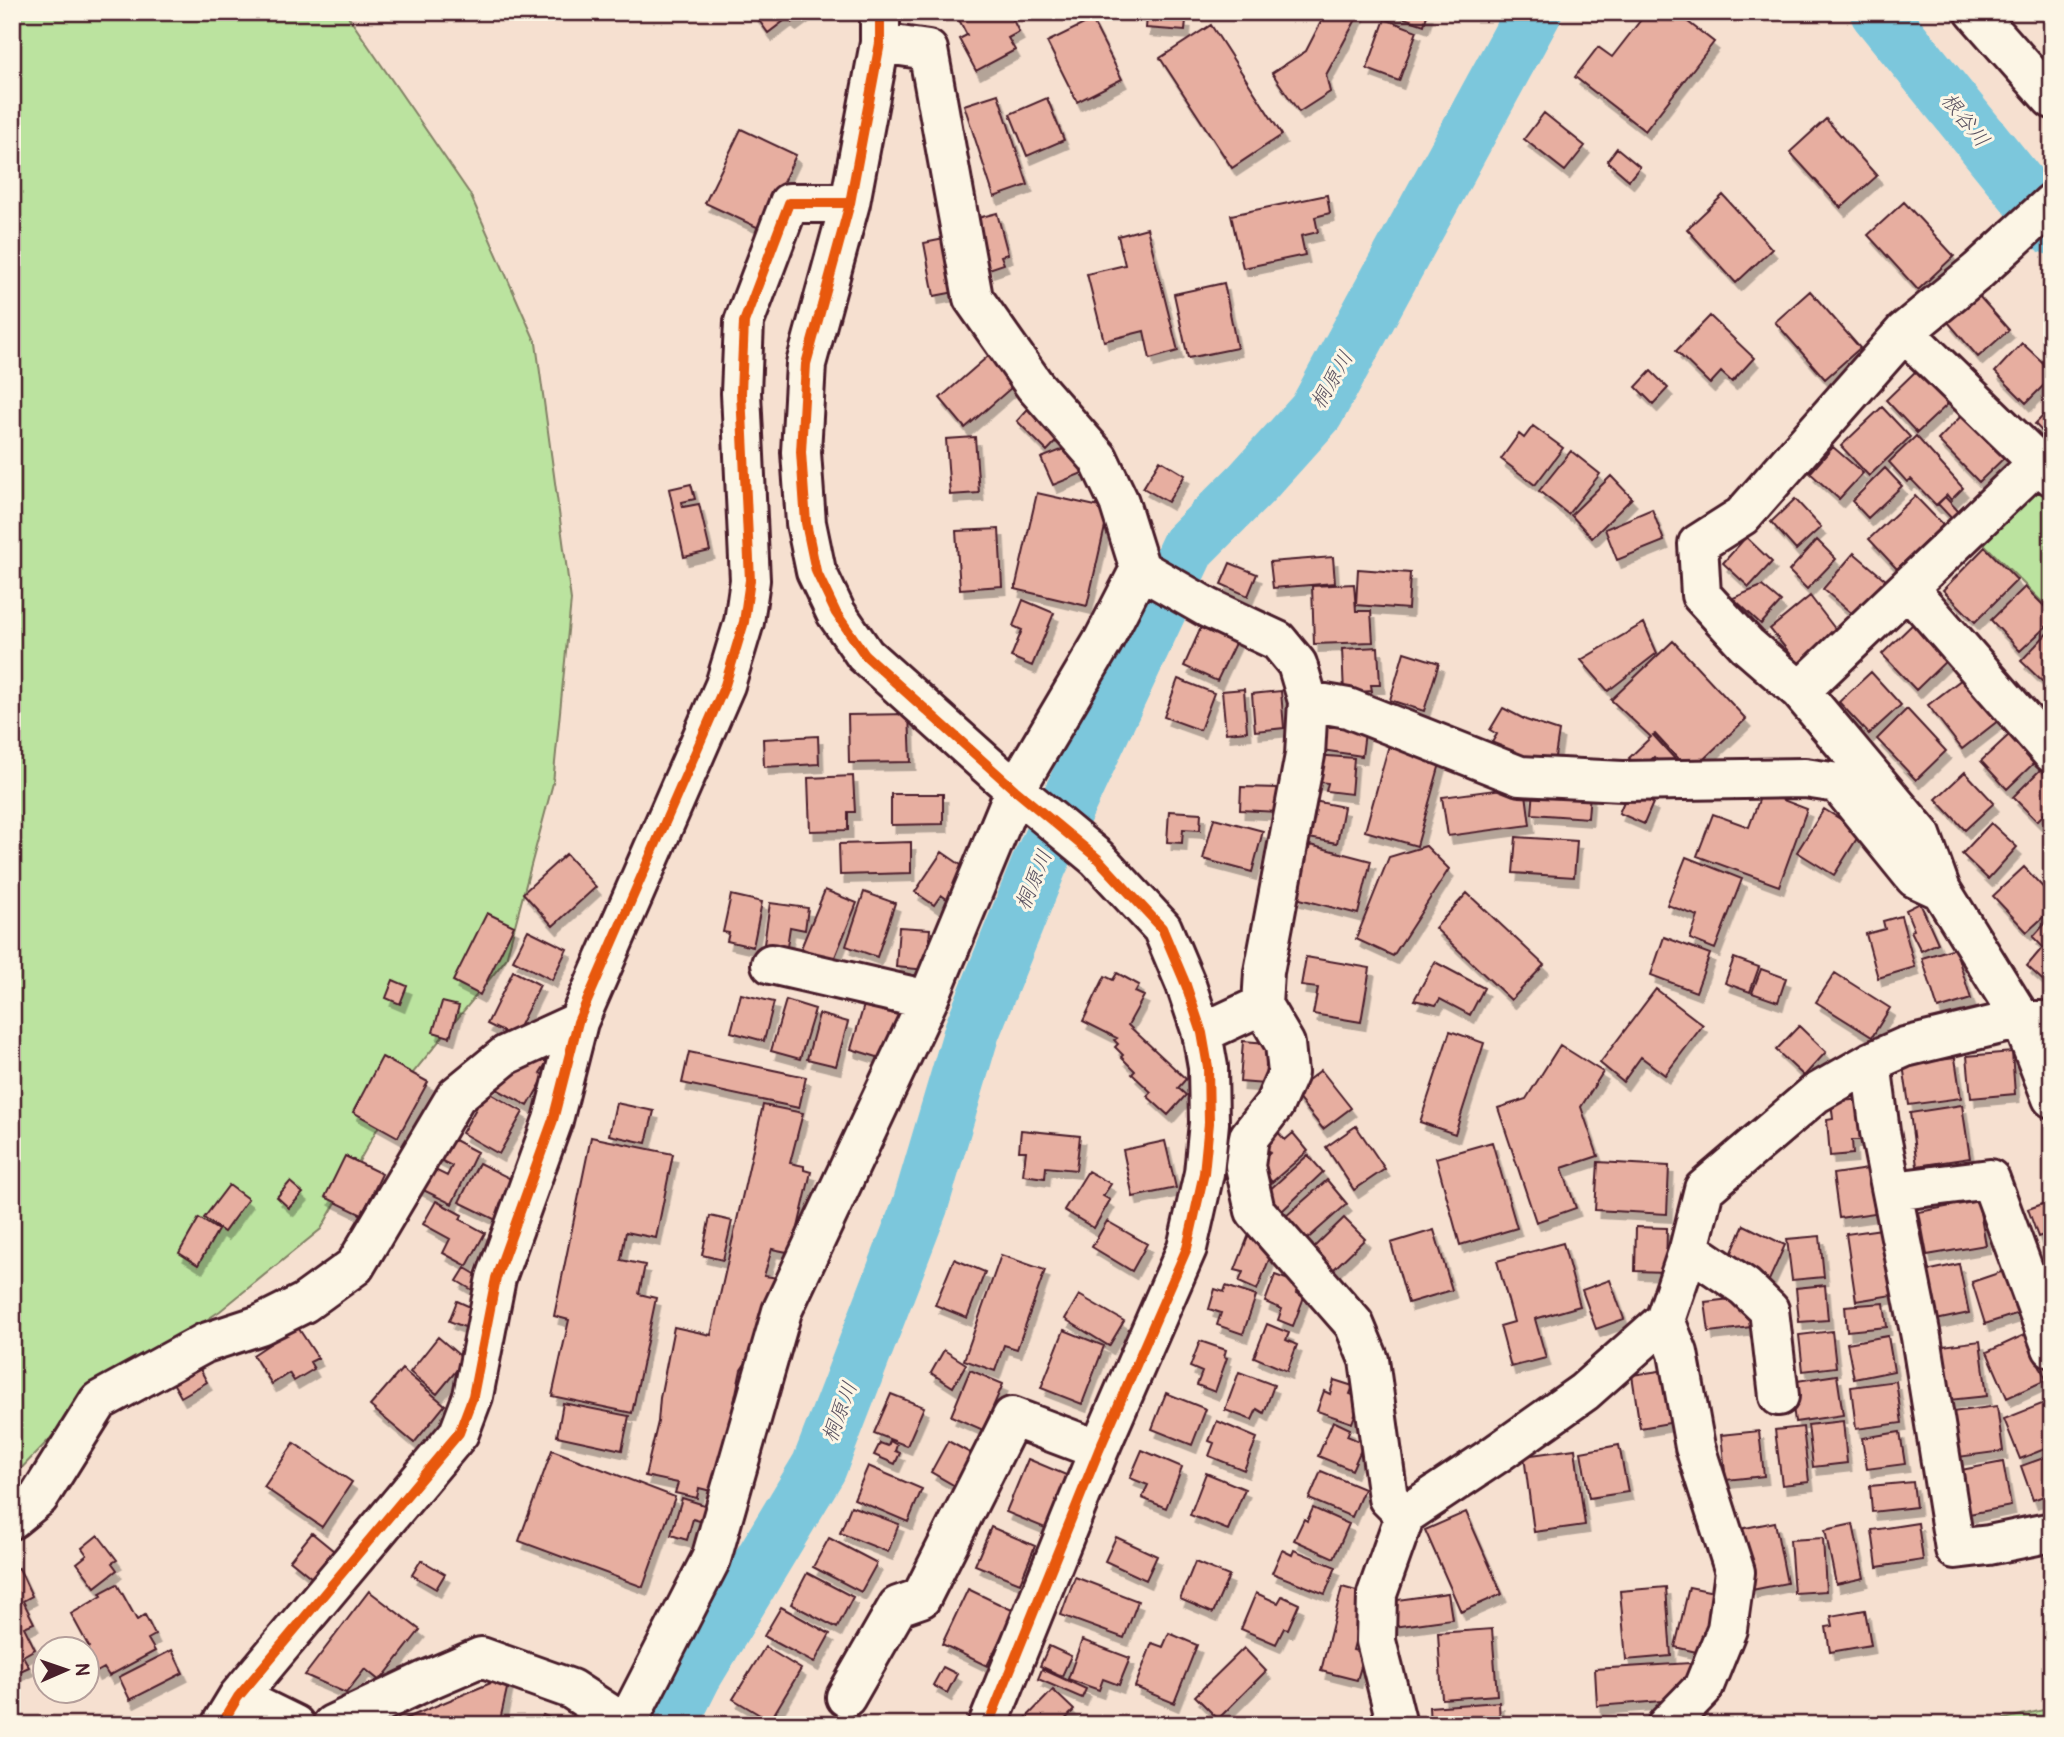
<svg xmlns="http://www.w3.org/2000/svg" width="2064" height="1737" font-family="Pangolin,'Klee One',sans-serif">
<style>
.green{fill:#bbe39f;stroke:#828165;stroke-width:2}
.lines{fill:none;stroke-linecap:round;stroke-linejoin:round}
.river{stroke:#7cc7dc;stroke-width:56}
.building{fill:#e7aea0;stroke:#4a1f2b;stroke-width:2;filter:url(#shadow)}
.minor-casing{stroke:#4a1f2b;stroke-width:44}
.minor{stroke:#fcf5e5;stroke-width:38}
.cycleway-casing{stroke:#fcf5e5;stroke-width:15}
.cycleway{stroke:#e8590c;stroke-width:10}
.labels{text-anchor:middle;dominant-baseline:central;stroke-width:6;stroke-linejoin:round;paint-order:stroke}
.water-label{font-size:21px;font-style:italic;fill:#595160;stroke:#fcf5e5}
</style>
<defs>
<filter id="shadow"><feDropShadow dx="4.5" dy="8" stdDeviation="0" flood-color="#0004"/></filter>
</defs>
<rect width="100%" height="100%" fill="#f6e0d0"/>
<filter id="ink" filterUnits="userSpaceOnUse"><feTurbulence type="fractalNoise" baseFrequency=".0143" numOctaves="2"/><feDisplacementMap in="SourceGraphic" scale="14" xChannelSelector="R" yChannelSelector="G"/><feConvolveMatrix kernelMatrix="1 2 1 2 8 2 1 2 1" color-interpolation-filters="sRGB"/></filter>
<g filter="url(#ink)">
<!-- green -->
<path class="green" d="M12 12H345L470 194 536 343 571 600 553 783 506 959 399 1090 321 1229 220 1311 91 1396 12 1478Z
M2023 493H2046L2052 499V612L1980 540Z
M2052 1708V1725H1978Z"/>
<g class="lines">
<!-- river -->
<path class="river" d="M1878 12 2052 227
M669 1725 694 1675 819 1467 920 1206 972 1031 1040 863 1188 547 1251 484 1316 412 1534 12"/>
</g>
<!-- building -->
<path class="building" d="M753 12H807L792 23 788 18 768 33Z
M955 12H1009L1019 32 1008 38 1015 50 976 71 959 39 967 35Z
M1326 12H1360L1326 75 1330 92 1299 112 1272 73 1306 51Z
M1387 12H1428L1424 25Z
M1647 12H1675L1714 42 1645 131 1575 77 1598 47 1612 57Z
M1147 17 1186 20 1185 31 1146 28Z
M1385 19 1417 31 1399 81 1367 69Z
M1092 20 1122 79 1077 102 1047 42Z
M1211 25 1282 135 1232 168 1160 58Z
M998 94 1028 185 994 197 964 105Z
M1047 98 1064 140 1027 156 1010 114Z
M1544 113 1585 146 1565 171 1524 139Z
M1826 119 1877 176 1841 208 1790 152Z
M741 129 796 155 761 229 705 203Z
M1617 148 1640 167 1629 180 1607 161Z
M1327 195 1330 213 1315 217 1318 232 1301 236 1305 255 1243 268 1231 215Z
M1723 195 1772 249 1736 283 1687 229Z
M1904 202 1954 256 1918 290 1868 235Z
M997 213 1008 254 1001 256 1004 264 989 269 974 219Z
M1147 228 1178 351 1150 359 1144 331 1104 341 1087 274 1125 265 1118 236Z
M949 238 960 291 934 296 924 243Z
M1224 283 1237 348 1188 358 1174 294Z
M1810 291 1860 348 1825 379 1775 322Z
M1979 296 2009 330 1978 357 1948 322Z
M1710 316 1754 358 1732 382 1721 372 1710 384 1676 351Z
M2022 343 2052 371V377L2026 403 1995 372Z
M994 351 1019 381 965 428 940 398Z
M1917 370 1949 403 1917 433 1886 400Z
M1651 371 1668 388 1653 404 1636 387Z
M1034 402 1065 432 1047 451 1017 421Z
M1882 407 1910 437 1869 476 1841 446Z
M2052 407V442L2035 424Z
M1964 413 2006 456 1979 482 1938 440Z
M1533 426 1563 448 1535 485 1501 459 1519 434 1524 438Z
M1916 436 1963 488 1951 500 1947 495 1936 505 1911 479 1907 482 1889 462Z
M975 437 979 493 950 495 946 439Z
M1074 445 1085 472 1053 485 1041 458Z
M1833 447 1863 473 1839 499 1810 473Z
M1571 451 1600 474 1568 514 1539 491Z
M1160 460 1185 475 1168 502 1143 488Z
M1885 468 1902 486 1868 518 1852 501Z
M1611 476 1632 498 1592 538 1571 515Z
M691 484 695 499 682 502 683 507 699 504 710 551 684 557 669 489Z
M1037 493 1109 509 1087 606 1015 589Z
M1915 496 1943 525 1897 569 1869 539Z
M1945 497 1962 515 1955 522 1938 504Z
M1795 499 1821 527 1796 550 1771 522Z
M1652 509 1664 541 1617 560 1605 529Z
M999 529 1002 586 960 589 956 531Z
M1746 537 1772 562 1749 587 1723 563Z
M1817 540 1836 559 1807 589 1789 571Z
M1985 547 2017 580 1975 622 1943 590Z
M1854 553 1887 581 1856 617 1823 589Z
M1333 557 1335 583 1273 588 1270 562Z
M1230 563 1257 574 1248 596 1221 584Z
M1358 569 1410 573 1408 609 1356 605Z
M1354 584 1356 611H1371L1373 642 1314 644 1312 586Z
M1762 586 1781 602 1761 624 1733 598Z
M2025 587 2052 614V621L2020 651 1991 620Z
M1810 596 1839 634 1800 666 1770 629Z
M1023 600 1054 613 1032 666 1011 657 1022 630 1013 626Z
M1916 621 1950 657 1916 690 1882 654Z
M1203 623 1237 639 1217 681 1184 666Z
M1644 623 1657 653 1608 691 1581 660Z
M2052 628V683L2048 687 2021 661Z
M1673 641 1746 719 1690 772 1655 734 1653 735 1675 759 1665 769 1654 757 1640 770 1629 758 1651 737 1611 700Z
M1378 647 1380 685H1371L1372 691 1344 693 1342 649Z
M1404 652 1439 663 1424 711 1390 700Z
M1871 672 1901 705 1869 734 1839 702Z
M1966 676 1999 720 1962 749 1928 705Z
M1178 679 1214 693 1200 730 1164 717Z
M1244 689 1247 731 1226 733 1222 691Z
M1281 691 1284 728 1255 731 1252 694Z
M1503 708 1526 720 1559 731 1554 763 1519 758 1491 744 1497 734 1490 730Z
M1907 709 1946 751 1916 780 1877 739Z
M909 714 911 762 849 763 848 715Z
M1330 719 1352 722 1351 730 1365 732 1362 756 1315 749 1318 725 1329 726Z
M2011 733 2037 760 2007 789 1981 761Z
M818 736 819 764 764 767 763 739Z
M1391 738 1443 753 1417 846 1365 831Z
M1315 755 1354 758 1351 794 1326 791 1328 783 1312 781Z
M2046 764 2052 770V806L2037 821 2013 797Z
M1965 772 1994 803 1965 830 1936 799Z
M853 776 855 812H848V830L810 831 808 778Z
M1525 786 1530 825 1448 836 1442 797Z
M1241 787 1279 788 1278 812 1240 810Z
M1534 789 1590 792 1588 818 1532 814Z
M1628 792 1653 803 1644 824 1619 813Z
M1762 792 1807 809 1779 886 1697 856 1713 814 1749 827Z
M891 794H943V824L891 825Z
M1304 799 1344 807 1337 843 1297 836Z
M1824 809 1861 832 1834 875 1797 852Z
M1169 811 1201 813 1200 830 1183 829 1182 843 1167 842Z
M1214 818 1263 831 1252 872 1203 859Z
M1991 823 2017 847 1988 879 1962 854Z
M1516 837 1577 841 1574 877 1513 873Z
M911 842V873L840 875 839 844Z
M1310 845 1371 861 1358 914 1296 898Z
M1426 846 1449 869 1393 956 1356 939 1389 857Z
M942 852 974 874 954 904 941 895 934 905 915 892Z
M566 854 596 887 553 926 523 893Z
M1686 857 1742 879 1715 949 1690 939 1698 916 1667 905Z
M2024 867 2052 897V909L2027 932 1993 896Z
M825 890 857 903 833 962 801 948Z
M864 892 895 903 877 957 846 946Z
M1467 893 1544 965 1511 1000 1435 928Z
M731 895 762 902 753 947 727 941 729 933 723 932Z
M770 903 808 908 805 930 790 927 787 947 764 944Z
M1920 903 1938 943 1921 951 1911 931 1914 930 1906 910Z
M487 913 514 926 480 995 453 981Z
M1901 916 1915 967 1878 978 1866 934 1885 929 1883 921Z
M2052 916V981L2048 985 2027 966 2043 947 2033 937Z
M899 927 930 929 927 970 896 967Z
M528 930 567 949 552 980 513 960Z
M1664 937 1710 954 1696 992 1651 975Z
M1955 948 1971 999 1938 1009 1922 958Z
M1306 957 1370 968 1361 1022 1313 1014 1318 988 1301 986Z
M1734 958 1759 967 1750 992 1725 983Z
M1435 962 1484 988 1470 1015 1440 999 1436 1005 1414 1000Z
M1761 969 1786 978 1778 1002 1752 993Z
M513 971 540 985 514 1037 487 1024Z
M1117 973 1139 985 1135 992 1144 996 1128 1025 1186 1079 1178 1088 1186 1095 1168 1115 1147 1096 1151 1092 1132 1074 1135 1071 1121 1057 1123 1055 1115 1047 1118 1044 1114 1040 1117 1038 1083 1021 1105 976 1113 980Z
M1835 973 1890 1008 1872 1037 1816 1002Z
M393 980 407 986 400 1004 386 998Z
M1656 989 1703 1025 1665 1075 1641 1057 1623 1082 1600 1063Z
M741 994 774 1002 764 1041 731 1032Z
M786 1000 815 1009 800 1059 771 1051Z
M442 1002 459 1006 450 1037 433 1032Z
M864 1005 901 1016 887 1060 851 1049Z
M819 1014 848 1022 836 1066 807 1059Z
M1799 1026 1826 1052 1804 1076 1776 1050Z
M1450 1031 1484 1043 1455 1134 1420 1122Z
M1243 1041 1267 1043 1265 1084 1240 1082Z
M1560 1045 1603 1072 1581 1107 1598 1156 1562 1168 1576 1208 1536 1222 1498 1108 1526 1099Z
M689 1052 806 1077 799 1108 682 1083Z
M2012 1052 2015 1094 1971 1098 1967 1056Z
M531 1053 547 1062 540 1073 545 1076 528 1106 491 1086Z
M382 1057 428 1082 398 1137 353 1112Z
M1955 1058 1961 1098 1909 1105 1903 1065Z
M1321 1070 1351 1108 1323 1129 1293 1092Z
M486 1091 523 1112 499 1154 462 1133Z
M1862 1099 1865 1128H1859L1860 1140H1852L1853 1154 1830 1156 1827 1120 1833 1119 1831 1102Z
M616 1103 654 1111 646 1143 609 1135Z
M763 1105 803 1113 790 1163 804 1166V1170L811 1172 792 1253 772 1249 764 1276 779 1278 753 1352 741 1370 715 1492 699 1488 697 1498 675 1493 678 1483 645 1476 658 1422 660 1398 674 1327 711 1335Z
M1962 1105 1970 1158 1917 1166 1910 1113Z
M1356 1126 1385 1169 1354 1190 1326 1147Z
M1021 1130 1080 1136 1076 1170 1046 1167 1045 1178 1023 1175 1026 1151H1019Z
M1276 1130 1285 1140 1293 1133 1308 1151 1272 1182 1257 1165 1270 1153 1261 1143Z
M441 1133 477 1152 452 1204 415 1186 425 1165 447 1176 452 1166 430 1155Z
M591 1137 673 1154 656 1238 626 1232 621 1260 645 1265 639 1294 656 1298 632 1413 552 1396 569 1320 554 1316Z
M1165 1141 1176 1188 1133 1197 1123 1150Z
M1492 1142 1517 1228 1460 1245 1436 1158Z
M1308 1155 1323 1172 1282 1211 1266 1193Z
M345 1156 382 1174 362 1215 325 1197Z
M1598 1162 1669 1166 1667 1214 1595 1210Z
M479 1163 519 1183 500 1222 459 1202Z
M1868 1169 1875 1213 1839 1218 1833 1174Z
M1088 1171 1111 1184 1103 1196 1110 1200 1094 1228 1064 1210Z
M1327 1180 1347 1204 1305 1241 1285 1217Z
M290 1182 303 1193 289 1208 277 1197Z
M229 1185 248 1199 224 1232 204 1218Z
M436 1201 462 1215 460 1219 485 1233 467 1266 443 1253 450 1239 423 1224Z
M1978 1201 1986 1245 1927 1255 1919 1212Z
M2052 1201V1232L2038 1237 2028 1209Z
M710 1216 732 1221 723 1260 702 1255Z
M199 1218 218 1230 198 1265 179 1253Z
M1344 1218 1365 1239 1333 1270 1312 1249Z
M1107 1221 1147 1244 1132 1271 1092 1247Z
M1744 1225 1785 1245 1766 1287 1725 1268Z
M1636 1227 1667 1228 1666 1272 1635 1271Z
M1882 1229 1892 1295 1856 1301 1846 1234Z
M1434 1230 1452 1290 1408 1303 1391 1243Z
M1820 1236 1824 1277 1792 1280 1787 1239Z
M1248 1237 1274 1247 1257 1290 1239 1282 1243 1272 1235 1270Z
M1563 1243 1580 1306 1535 1319 1546 1358 1511 1367 1500 1326 1514 1322 1497 1261Z
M1001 1255 1045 1270 1017 1349 1004 1345 995 1371 964 1360Z
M954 1259 985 1272 967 1318 935 1305Z
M1959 1264 1969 1313 1936 1320 1926 1271Z
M465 1268 482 1278 474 1291 457 1281Z
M2007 1270 2022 1312 1985 1324 1972 1282Z
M1275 1275 1300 1284 1296 1293 1304 1297 1293 1326 1278 1320 1282 1309 1265 1302Z
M1610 1280 1624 1319 1596 1329 1582 1290Z
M1825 1285 1828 1320 1799 1322 1796 1288Z
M1226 1286 1256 1296 1243 1334 1217 1325 1221 1313 1209 1309 1215 1289 1224 1292Z
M1079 1295 1124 1321 1109 1346 1065 1319Z
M1748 1297 1751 1327 1709 1332 1705 1302Z
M457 1301 475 1309 467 1328 449 1321Z
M1884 1303 1887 1327 1847 1331 1845 1306Z
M1267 1324 1289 1333 1286 1340 1297 1345 1287 1371 1254 1357Z
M297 1326 318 1358 310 1362 314 1369 294 1381 289 1373 272 1384 253 1355Z
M1064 1330 1104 1346 1082 1404 1041 1388Z
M1832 1331 1836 1367 1803 1371 1799 1335Z
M2026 1334 2046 1380 2007 1398 1987 1352Z
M1888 1336 1894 1371 1854 1379 1847 1343Z
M438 1337 465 1360 437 1394 410 1372Z
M1200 1341 1226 1350 1224 1357 1227 1358 1215 1392 1197 1385 1202 1372 1190 1367Z
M1980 1341 1987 1396 1949 1400 1942 1346Z
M944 1350 966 1364 953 1387 931 1373Z
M194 1358 207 1382 181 1397 167 1372Z
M402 1369 445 1405 414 1443 370 1406Z
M1673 1369 1681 1421 1640 1428 1632 1375Z
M970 1370 1003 1384 983 1430 951 1416Z
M1239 1372 1274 1385 1264 1413 1257 1409 1252 1420 1225 1410Z
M1837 1375 1843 1415 1795 1422 1790 1382Z
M1334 1380 1353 1386 1350 1394 1361 1398 1352 1423 1317 1411 1324 1391 1330 1394Z
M1896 1381 1902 1423 1856 1429 1851 1387Z
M1166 1393 1206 1409 1192 1445 1152 1429Z
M891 1394 924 1407 907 1446 874 1433Z
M2052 1400V1446L2020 1459 2004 1419Z
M563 1403 629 1416 622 1450 557 1436Z
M1997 1406 2003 1451 1951 1458 1944 1413Z
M1217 1421 1257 1438 1244 1470 1209 1456 1214 1443 1209 1441Z
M1333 1421 1350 1429 1347 1436 1364 1443 1352 1470 1318 1456Z
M1843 1421 1847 1463 1813 1467 1808 1425Z
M1803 1427 1809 1482 1782 1485 1775 1430Z
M1759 1431 1764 1476 1726 1480 1721 1435Z
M1900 1432 1905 1464 1867 1469 1862 1438Z
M890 1441 897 1445 895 1451 900 1453 895 1464 874 1455 880 1443 888 1446Z
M948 1441 974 1455 957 1487 931 1472Z
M294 1443 352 1482 322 1527 264 1487Z
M1619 1445 1628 1492 1589 1498 1581 1452Z
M1575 1449 1585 1525 1534 1532 1524 1456Z
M552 1450 675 1497 643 1587 519 1541Z
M1142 1450 1182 1467 1166 1508 1142 1498 1148 1485 1130 1478Z
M2052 1455V1493L2033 1500 2021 1466Z
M1028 1459 1071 1477 1050 1530 1006 1512Z
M2003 1462 2011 1506 1969 1514 1961 1470Z
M868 1466 922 1489 908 1522 854 1499Z
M1321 1471 1364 1489 1352 1517 1309 1499Z
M1206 1473 1245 1489 1228 1530 1190 1515Z
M1913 1482 1916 1507 1872 1512 1870 1486Z
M682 1498 717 1509 713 1525 693 1519 687 1540 671 1535Z
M851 1506 899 1524 888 1552 840 1533Z
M1313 1508 1349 1524 1334 1558 1294 1540 1304 1519 1307 1521Z
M1466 1512 1502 1594 1461 1612 1425 1530Z
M1775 1522 1787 1583 1752 1590 1740 1529Z
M1918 1523 1923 1560 1877 1567 1872 1530Z
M1853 1524 1864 1578 1836 1584 1825 1530Z
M991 1527 1035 1546 1020 1583 975 1565Z
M312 1533 334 1551 312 1578 290 1560Z
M98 1535 117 1560 112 1563 117 1570 95 1587 77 1563 87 1555 82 1548Z
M1116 1537 1157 1556 1146 1580 1105 1561Z
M829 1538 877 1563 861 1592 813 1567Z
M1823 1538 1826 1591 1794 1593 1790 1540Z
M1282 1550 1292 1555 1294 1550 1336 1567 1325 1594 1272 1573Z
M421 1560 445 1574 436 1589 412 1575Z
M1195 1562 1229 1576 1213 1613 1180 1599Z
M19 1568 32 1596 23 1601 34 1623 24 1627 35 1649 23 1656 29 1667 12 1675V1572Z
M807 1573 853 1597 837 1628 791 1604Z
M1075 1577 1138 1601 1124 1638 1061 1615Z
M117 1584 137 1620 145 1615 155 1635 148 1639 155 1651 109 1676 104 1668 95 1673 88 1660V1650H85L89 1647 71 1614 102 1596 100 1593Z
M1342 1587 1367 1594 1353 1650 1365 1653 1357 1680 1321 1671Z
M1666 1587 1671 1656 1626 1660 1620 1591Z
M1689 1587 1724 1594 1709 1655 1675 1647Z
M968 1589 1014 1611 987 1666 942 1644Z
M369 1591 420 1630 380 1681 365 1669 346 1693 305 1675Z
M1256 1593 1278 1603 1282 1596 1299 1604 1288 1629 1284 1628 1276 1644 1241 1629Z
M1448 1593 1452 1619 1393 1627 1390 1601Z
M781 1607 830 1634 814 1663 764 1636Z
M1865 1610 1871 1645 1830 1652 1826 1627 1833 1626 1831 1616Z
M1492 1629 1497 1695 1442 1699 1438 1633Z
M1169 1633 1197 1645 1174 1703 1135 1687 1152 1643 1163 1647Z
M1082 1640 1130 1658 1119 1685 1103 1679 1099 1690 1068 1679Z
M1049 1646 1071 1656 1062 1676 1040 1666Z
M765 1647 801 1669 770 1721 733 1699Z
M1244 1648 1266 1671 1218 1719 1195 1696Z
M172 1650 183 1673 130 1700 119 1677Z
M1690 1663 1691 1692 1675 1700 1597 1706 1595 1669Z
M943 1667 957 1674 947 1693 933 1685Z
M1042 1669 1086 1689 1082 1698 1038 1679Z
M510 1675 499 1725H390Z
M1053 1690 1074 1710 1060 1725H1019Z
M1499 1702 1500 1725H1430L1429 1707Z
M574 1711 588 1716 584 1725H568Z
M543 1715 562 1723 561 1725H527L529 1720 539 1724Z"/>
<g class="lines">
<!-- minor casing -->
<g class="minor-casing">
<path id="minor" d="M880 12V43L850 203 806 364 801 452 806 523 816 571 836 613 865 655 1015 790 1097 858 1162 928 1186 985 1202 1033 1208 1067 1209 1123 1204 1173 1187 1248 1099 1450 988 1725
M1975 12 2052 99
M880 43 928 50 973 298 1035 386 1098 458 1119 502 1140 569 1208 608 1278 641 1297 664 1308 701 1305 755 1264 972 1262 1005 1285 1044 1288 1073 1274 1105 1249 1137 1245 1166 1255 1211 1354 1324 1369 1360 1388 1498 1405 1515
M2052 203 1978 271 1904 332 1742 516 1698 544 1701 595 1747 645 1800 691 1921 835 1941 890 2021 1019 2052 1098
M1904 332 2052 476
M1908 588 2052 753
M1800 691 2039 462
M1308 701 1348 708 1520 776 1623 781 1805 778 1838 783 1915 878 1941 890
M771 964 928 1000
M1202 1033 1262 1005
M1871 1062 1880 1132 1921 1337 1955 1549 1989 1545 2052 1532
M1893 1191 1990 1179 2052 1348
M1689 1249 1745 1287 1769 1310 1779 1396
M1665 1320 1678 1353 1695 1447 1735 1572 1727 1629 1703 1688 1667 1725
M12 1519 39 1497 99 1401 205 1343 260 1325 304 1303 355 1266 456 1096 506 1055 578 1022
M238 1697 295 1725
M846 1697 898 1606 921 1598 1012 1417 1099 1450
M221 1725 238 1697 459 1433 473 1396 496 1278 553 1120 578 1022 725 685 744 622 750 580 741 393 744 322 789 203H850
M332 1725 425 1681 481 1657 571 1689 620 1721
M619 1725 634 1709 711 1559 782 1311 928 1000 1015 790 1103 641 1140 569
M1397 1725 1376 1641 1377 1594 1405 1515 1495 1455 1584 1392 1665 1320 1689 1249 1704 1189 1815 1094 1871 1062 1905 1047 2021 1019 2052 1022"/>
</g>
<!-- minor -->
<use href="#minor" class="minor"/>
<!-- cycleway casing -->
<g class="cycleway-casing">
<path id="cycleway" d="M880 12V43L850 203 806 364 801 452 806 523 816 571 836 613 865 655 1015 790 1097 858 1162 928 1186 985 1202 1033 1208 1067 1209 1123 1204 1173 1187 1248 1099 1450 988 1725
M221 1725 238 1697 459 1433 473 1396 496 1278 553 1120 578 1022 725 685 744 622 750 580 741 393 744 322 789 203H850"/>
</g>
<!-- cycleway -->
<use href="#cycleway" class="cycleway"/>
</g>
</g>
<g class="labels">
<!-- water labels -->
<g class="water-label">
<text transform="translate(1965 120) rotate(51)">根谷川</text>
<text transform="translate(1332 380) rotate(-60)">桐原川</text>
<text transform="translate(1034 880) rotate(-67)">桐原川</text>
<text transform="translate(840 1412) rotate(-69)">桐原川</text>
</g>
</g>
<!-- margin -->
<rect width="2064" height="1737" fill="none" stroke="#fcf5e5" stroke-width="42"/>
<rect x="21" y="21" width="2022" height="1695" fill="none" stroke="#4a1f2b" stroke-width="2.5" filter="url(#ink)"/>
<!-- north arrow -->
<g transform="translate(66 1670) rotate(88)"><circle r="33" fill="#fcf5e5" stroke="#b59f9b" stroke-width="2"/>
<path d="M0-5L12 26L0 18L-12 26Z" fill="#4a1f2b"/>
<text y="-10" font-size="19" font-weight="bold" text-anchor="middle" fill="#4a1f2b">N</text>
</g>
</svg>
